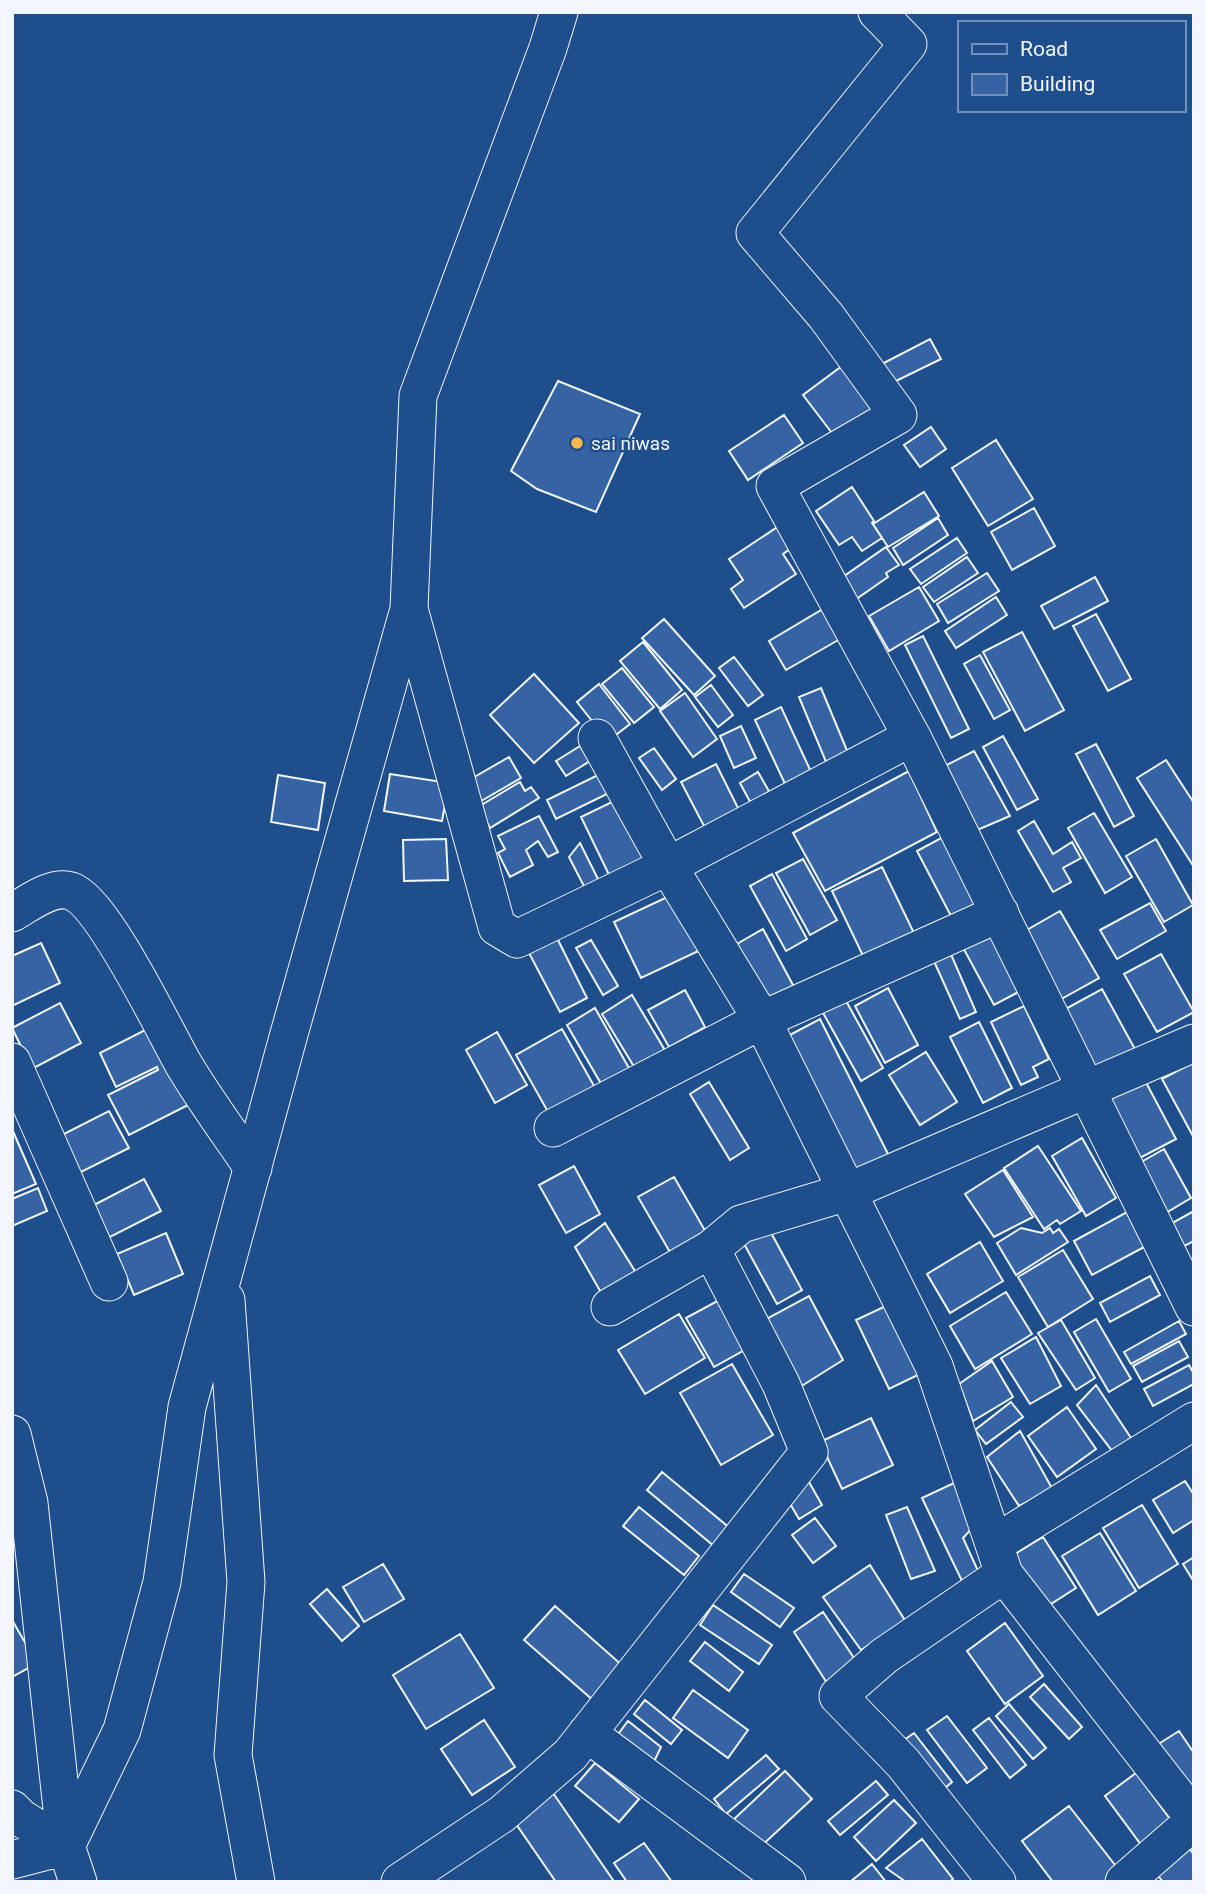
<svg xmlns="http://www.w3.org/2000/svg" width="1206" height="1894" font-family="Roboto,sans-serif">
<style>
.building{fill:#3563a3;stroke:#f2f6ff;stroke-width:2}
.lines{fill:none;stroke-linecap:round;stroke-linejoin:round}
.minor-casing{stroke:#f2f6ff;stroke-width:39}
.minor{stroke:#1f4e8c;stroke-width:37}
.poi-dot{fill:#ffb74d;stroke:#1f4e8c;stroke-width:2.5}
.labels{text-anchor:middle;dominant-baseline:central;stroke-width:5;stroke-linejoin:round;paint-order:stroke}
.poi-label{font-size:19px;fill:#f2f6ff;stroke:#1f4e8c;text-anchor:start}
</style>
<rect width="100%" height="100%" fill="#1f4e8c"/>
<!-- building -->
<path class="building" d="M930 339 941 359 890 384 880 365Z
M842 366 873 411 835 437 803 395Z
M558 381 640 414 596 512 537 489 511 471Z
M784 415 803 443 748 480 729 451Z
M931 427 946 449 920 467 904 445Z
M996 440 1033 499 988 526 952 468Z
M852 487 874 521 872 523 882 538 862 551 852 537 839 545 816 511Z
M924 492 939 516 888 547 873 524Z
M1034 508 1055 546 1012 570 991 532Z
M938 518 948 535 903 565 893 548Z
M779 526 793 547 783 554 796 574 744 608 731 589 743 580 729 559Z
M957 538 967 553 921 584 910 569Z
M886 547 899 565 886 573 888 577 852 602 837 581Z
M967 557 978 573 934 602 923 587Z
M987 573 999 591 948 623 937 604Z
M1095 577 1108 601 1054 629 1041 606Z
M919 587 939 621 889 651 869 616Z
M996 597 1007 615 956 648 945 631Z
M823 609 840 639 786 670 769 641Z
M1096 614 1131 679 1108 691 1073 626Z
M664 619 715 676 694 695 642 638Z
M1022 632 1064 710 1025 731 983 652Z
M923 636 969 729 951 738 905 645Z
M643 642 682 690 660 709 620 661Z
M980 655 1010 710 994 719 964 664Z
M734 657 763 695 748 706 719 668Z
M622 668 654 707 634 723 602 684Z
M534 674 579 723 534 763 490 715Z
M599 684 630 724 608 741 577 702Z
M711 685 733 715 718 727 695 697Z
M821 688 851 760 829 769 799 697Z
M685 693 717 739 693 757 660 711Z
M781 707 812 774 786 786 755 720Z
M741 726 756 758 734 768 720 736Z
M1003 736 1038 799 1017 810 983 747Z
M1096 744 1134 816 1114 827 1076 754Z
M580 746 590 761 566 776 556 761Z
M654 748 676 779 662 790 639 758Z
M974 751 1010 816 975 831 941 768Z
M509 757 521 778 476 804 464 783Z
M1166 760 1194 803V867L1137 778Z
M716 764 739 810 705 828 681 782Z
M909 771 937 832 825 891 793 833Z
M604 772 613 791 556 819 547 800Z
M758 772 774 800 755 811 740 783Z
M390 774 449 783 442 821 384 811Z
M278 775 325 783 318 830 271 822Z
M520 782 525 791 531 787 539 798 490 828 478 807Z
M616 800 648 864 612 881 581 817Z
M1094 813 1132 877 1105 893 1068 828Z
M539 816 558 852 548 857 538 841 526 850 533 865 510 877 498 853 505 849 498 836Z
M1034 821 1053 854 1072 842 1081 858 1063 868 1071 882 1053 892 1018 831Z
M943 837 979 904 952 918 917 851Z
M446 839 448 880 404 881 403 840Z
M1156 839 1193 905 1164 922 1126 856Z
M580 843 602 887 588 894 569 857Z
M803 859 837 920 810 935 776 873Z
M882 867 914 933 864 958 832 891Z
M772 874 807 939 786 951 750 886Z
M680 891 707 947 641 978 614 922Z
M1150 903 1166 931 1117 959 1100 930Z
M1060 911 1099 978 1056 1002 1018 935Z
M992 925 1026 988 994 1005 960 942Z
M763 929 794 987 763 1006 730 948Z
M557 938 587 998 560 1012 529 953Z
M591 940 618 986 603 995 576 948Z
M41 943 60 983 12 1006V956Z
M950 952 976 1012 960 1019 933 959Z
M1161 954 1194 1012 1157 1032 1124 974Z
M888 988 918 1045 885 1063 855 1006Z
M1102 989 1136 1051 1094 1074 1060 1012Z
M685 990 705 1027 669 1047 648 1010Z
M632 995 666 1052 636 1070 602 1014Z
M845 999 883 1068 861 1081 822 1011Z
M60 1003 81 1043 32 1069 12 1028Z
M1024 1006 1049 1059 1033 1067 1038 1077 1021 1085 991 1022Z
M595 1008 634 1077 607 1094 567 1025Z
M820 1019 889 1156 855 1172 786 1037Z
M979 1022 1012 1088 983 1103 950 1037Z
M155 1025 194 1102 129 1135 108 1095 158 1070 157 1067 116 1087 100 1053Z
M562 1029 598 1093 552 1119 516 1055Z
M497 1032 527 1085 495 1103 466 1050Z
M926 1052 957 1102 920 1125 889 1075Z
M1194 1062V1138L1162 1079Z
M1141 1073 1176 1139 1136 1160 1101 1094Z
M709 1082 749 1148 730 1160 690 1094Z
M109 1111 129 1148 77 1174 58 1137Z
M12 1129 36 1184 12 1194Z
M1082 1138 1116 1198 1086 1216 1052 1156Z
M1038 1146 1081 1211 1060 1224 1057 1220 1044 1229 1004 1168Z
M1164 1149 1191 1198 1164 1214 1136 1165Z
M574 1166 600 1214 566 1233 539 1185Z
M1003 1170 1033 1217 994 1237 965 1194Z
M674 1177 707 1234 671 1254 638 1197Z
M144 1179 161 1211 108 1238 92 1206Z
M38 1188 47 1211 12 1226V1199Z
M1194 1211V1241L1177 1250 1165 1227Z
M1127 1212 1146 1246 1092 1275 1074 1241Z
M605 1223 640 1279 603 1296 575 1247Z
M1021 1228 1042 1233 1050 1228 1053 1233 1059 1229 1068 1242 1016 1275 997 1243Z
M769 1229 802 1290 777 1304 743 1242Z
M166 1233 183 1274 134 1295 117 1254Z
M980 1242 1003 1281 950 1313 927 1274Z
M1063 1250 1093 1299 1048 1327 1018 1277Z
M1150 1276 1160 1295 1110 1322 1100 1303Z
M1006 1292 1032 1334 975 1369 950 1326Z
M809 1296 843 1360 800 1387 759 1323Z
M721 1299 748 1348 714 1367 686 1318Z
M892 1303 926 1371 889 1389 856 1320Z
M679 1314 705 1358 645 1394 618 1350Z
M1096 1319 1131 1379 1109 1392 1074 1332Z
M1061 1320 1095 1378 1076 1390 1038 1333Z
M1179 1321 1186 1334 1131 1364 1124 1352Z
M1036 1337 1061 1386 1030 1404 1001 1358Z
M1179 1341 1188 1357 1142 1382 1133 1366Z
M992 1361 1013 1397 973 1421 959 1384Z
M732 1364 773 1435 721 1465 680 1393Z
M1189 1365 1194 1374V1384L1153 1406 1144 1389Z
M1096 1385 1131 1438 1113 1452 1077 1405Z
M1011 1402 1023 1417 986 1444 975 1430Z
M1067 1407 1096 1449 1057 1477 1028 1436Z
M871 1418 893 1465 842 1489 820 1442Z
M1020 1431 1053 1490 1019 1506 987 1457Z
M662 1472 731 1529 715 1547 647 1490Z
M1185 1481 1194 1495V1520L1173 1533 1153 1500Z
M809 1482 822 1505 799 1519 785 1495Z
M956 1482 976 1524 963 1538 979 1573 962 1581 922 1498Z
M1142 1505 1178 1564 1139 1588 1103 1528Z
M639 1507 699 1556 684 1575 623 1526Z
M907 1507 935 1571 911 1579 886 1515Z
M815 1518 836 1546 813 1563 792 1535Z
M1100 1533 1136 1591 1098 1615 1062 1556Z
M1043 1537 1076 1588 1043 1609 1010 1557Z
M1194 1557V1582L1183 1564Z
M383 1564 404 1599 364 1622 343 1587Z
M870 1565 906 1622 861 1650 823 1597Z
M744 1574 794 1608 780 1627 731 1592Z
M327 1589 359 1626 342 1641 310 1604Z
M713 1605 772 1645 759 1664 700 1625Z
M555 1606 624 1667 594 1701 524 1640Z
M823 1612 858 1664 827 1683 794 1632Z
M12 1620 37 1663 12 1677Z
M1005 1623 1043 1676 1005 1704 967 1651Z
M460 1634 494 1688 426 1729 393 1675Z
M705 1642 743 1672 729 1691 690 1661Z
M1044 1684 1082 1727 1069 1739 1030 1697Z
M693 1690 748 1730 728 1758 673 1718Z
M645 1700 682 1730 671 1744 634 1714Z
M1009 1704 1046 1748 1033 1759 996 1716Z
M947 1716 987 1768 967 1783 927 1730Z
M989 1718 1026 1765 1010 1778 973 1730Z
M484 1720 515 1767 472 1795 441 1749Z
M628 1721 661 1747 652 1766 616 1737Z
M1179 1731 1194 1753V1799L1157 1745Z
M914 1733 952 1782 939 1793 900 1743Z
M766 1755 779 1769 726 1814 714 1799Z
M595 1763 639 1799 619 1822 575 1786Z
M785 1771 812 1799 758 1849 732 1821Z
M1136 1773 1173 1823 1142 1846 1105 1796Z
M876 1781 888 1795 840 1835 828 1821Z
M553 1793 613 1880 610 1882H556L514 1821Z
M894 1800 916 1823 876 1861 854 1837Z
M1069 1806 1122 1874 1111 1882H1053L1022 1841Z
M922 1839 953 1879 950 1882H906L886 1868Z
M644 1843 672 1882H627L614 1863Z
M1190 1849 1194 1855V1882H1163L1156 1873Z
M872 1864 886 1882H850Z"/>
<g class="lines">
<!-- minor casing -->
<g class="minor-casing">
<path id="minor" d="M877 12 908 44 755 233 826 316 898 415 775 486 912 737 1194 1307
M409 609 497 927 517 939 668 866 912 737
M597 738 668 866 762 1020 934 1366 1004 1574 1194 1818
M12 913C28 904 51 885 71 891 104 903 164 1030 184 1065 205 1100 230 1134 253 1168
M12 1062 109 1282
M553 1128 762 1020 1000 913
M226 1300 246 1582 233 1755 256 1882
M610 1307 711 1249 741 1224 847 1192 1194 1043
M12 1434 29 1503 66 1846 78 1882
M994 1544 1194 1421
M587 1733 787 1882
M12 1809 21 1818 66 1846 12 1860
M66 1846 122 1730 162 1582 187 1407 289 1034 409 609 418 396 548 48 559 12
M400 1882 502 1814 570 1755 809 1452 781 1384 711 1249
M997 1882 903 1763 838 1696 884 1656 1004 1574
M1124 1882 1194 1821"/>
</g>
<!-- minor -->
<use href="#minor" class="minor"/>
</g>
<!-- markers -->
<circle class="poi-dot" cx="577" cy="443" r="7"/>
<g class="labels">
<!-- poi labels -->
<g class="poi-label">
<text x="591" y="443">sai niwas</text>
</g>
</g>
<!-- border -->
<rect width="1206" height="1894" fill="none" stroke="#f2f6ff" stroke-width="28"/>
<!-- legend -->
<rect x="958" y="21" width="228" height="91" fill="#1f4e8c" stroke="#7391ba" stroke-width="2"/>
<rect x="972" y="44" width="35" height="10" fill="#1f4e8c" stroke="#7391ba" stroke-width="2"/>
<text x="1020" y="56" font-size="21" fill="#f2f6ff">Road</text>
<rect x="972" y="74" width="35" height="21" fill="#3563a3" stroke="#7391ba" stroke-width="2"/>
<text x="1020" y="91" font-size="21" fill="#f2f6ff">Building</text>
</svg>
